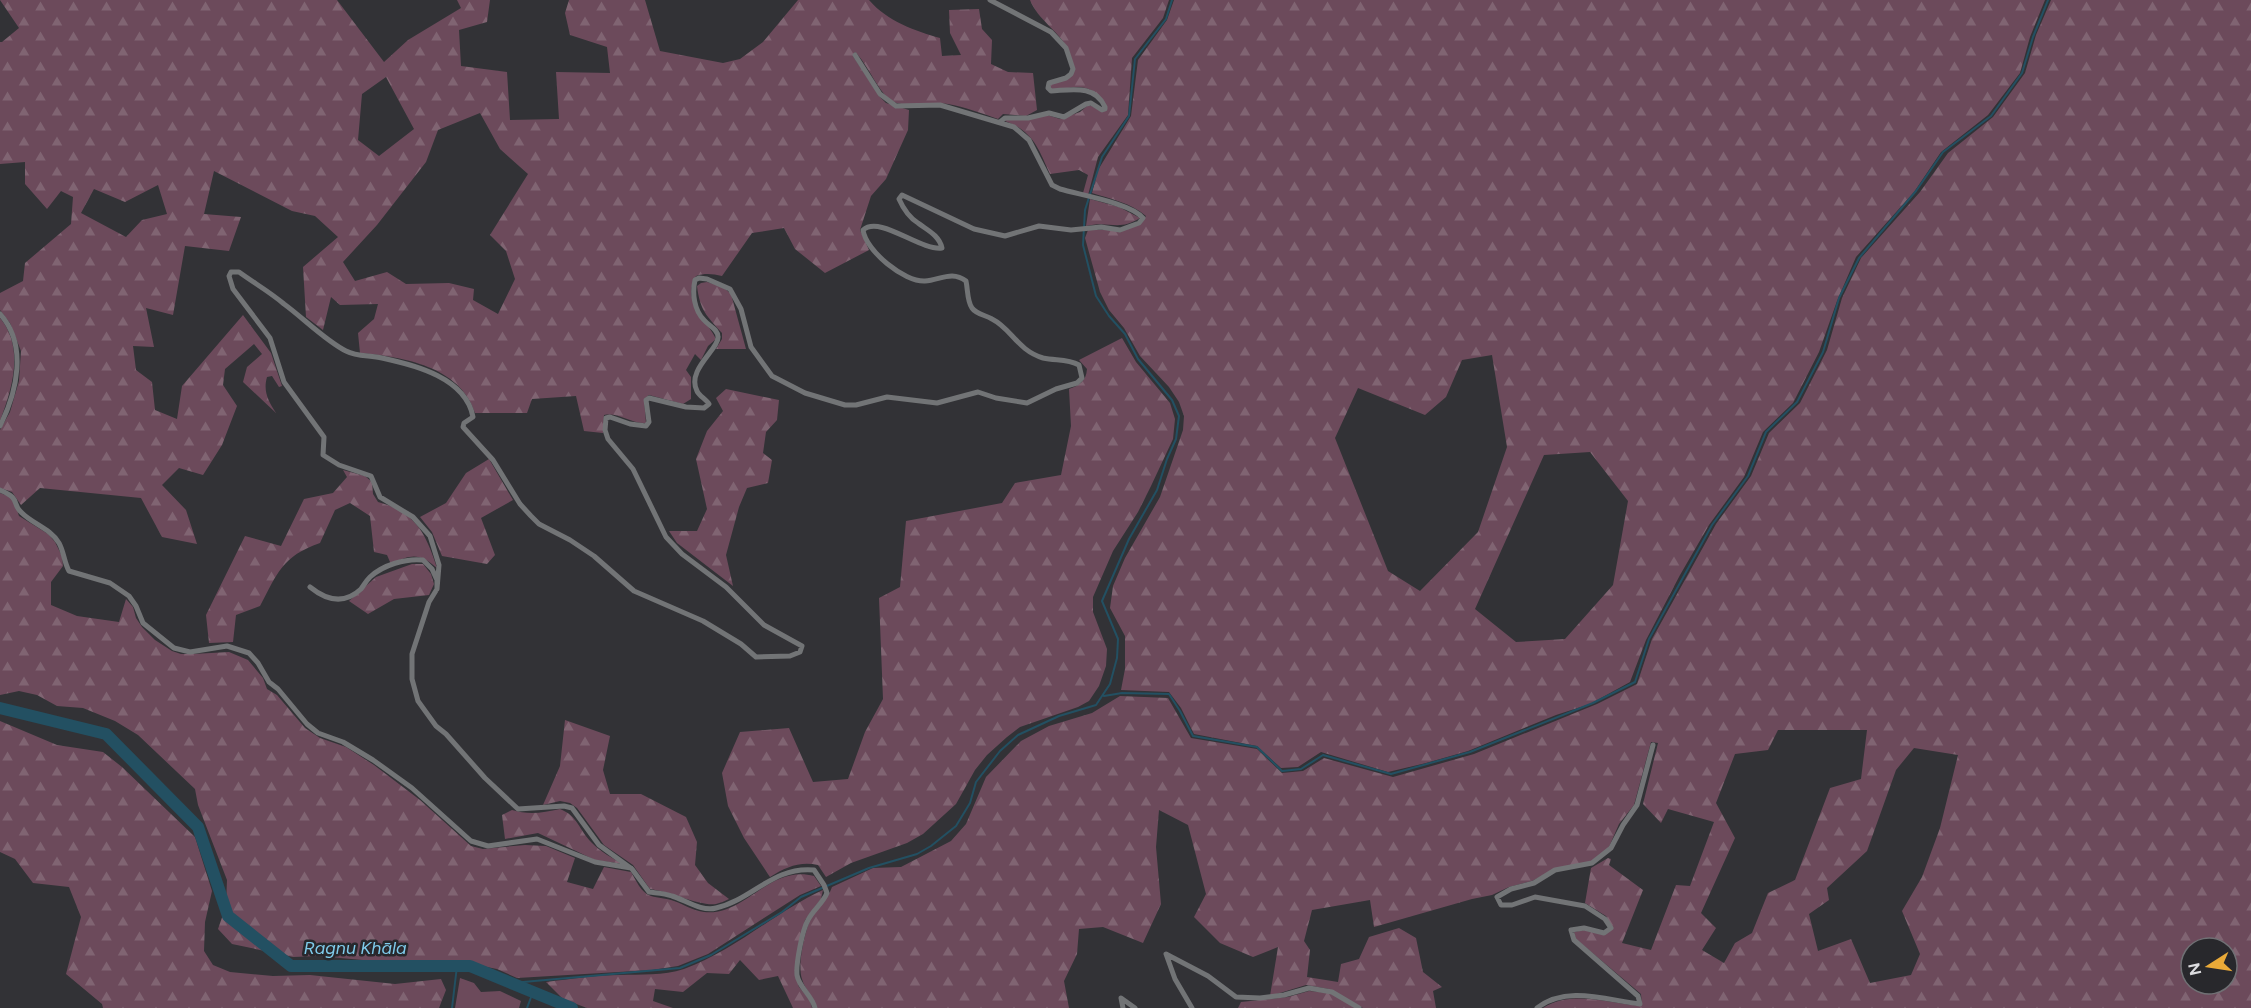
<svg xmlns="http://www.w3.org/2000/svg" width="2251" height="1008" font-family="Figtree,sans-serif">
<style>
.grass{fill:#6c4a5b}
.forest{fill:url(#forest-firs);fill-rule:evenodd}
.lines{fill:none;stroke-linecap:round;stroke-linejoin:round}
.stream{stroke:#235062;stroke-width:2}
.river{stroke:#235062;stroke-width:12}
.minor{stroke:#727476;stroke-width:5}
.labels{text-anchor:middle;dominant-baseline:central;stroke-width:5;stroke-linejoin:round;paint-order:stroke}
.water-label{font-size:18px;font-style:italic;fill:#7fcbeb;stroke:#28282c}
</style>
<defs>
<pattern id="forest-firs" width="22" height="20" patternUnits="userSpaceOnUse" patternTransform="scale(1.5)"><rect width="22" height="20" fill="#6c4a5b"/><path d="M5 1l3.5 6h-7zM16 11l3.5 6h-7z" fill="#806472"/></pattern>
</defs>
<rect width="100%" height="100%" fill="#323236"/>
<!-- grass -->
<path class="grass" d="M460 978 474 983 481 992 500 991 521 1001 519 1008H455Z"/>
<!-- forest -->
<path class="forest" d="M0 0H337L384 62 408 40 461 8 457 0H490L487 22 459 30 461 66 507 72 510 120 559 119 556 72 610 73 607 47 570 35 565 13 569 0H645L660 51 723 63 740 59 763 42 798 0H869C887 21 915 31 940 38L942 56 961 55 950 33 949 10 979 9 982 29 992 40 991 64 1008 72 1033 73 1037 110 1026 116 1003 114 998 119C981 113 965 107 948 104 931 102 907 109 892 101 880 95 867 63 855 52L853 56 879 96 886 103 909 110 908 130 886 179 871 196 860 230 869 250 825 273 795 249 784 228 752 233 722 276C713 274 705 273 696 276 681 302 706 318 716 339L708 346 701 360 695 354 686 370 691 377V399L683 404 649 395 644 399 646 423C631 424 619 412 604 415L603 433 584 431 576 396 532 399 527 413H475C460 366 403 357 360 353L358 333 374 319 378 304 340 305 331 297 323 330 306 317 303 267 338 237 315 216 292 211 214 171 204 214 241 217 229 251 185 246 173 315 146 308 154 347 133 346 136 370 152 382 155 410 177 419 182 386 243 315 271 353 282 386 279 387 272 376 267 377C263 391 268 401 276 413L243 382 247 367 262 354 254 344 225 369 223 385 237 406 222 445 203 475 179 468 162 485 186 510 197 544 162 537 141 498 40 488 21 505 12 492 0 488V430L10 412 19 381 21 351 10 323 0 310V293L23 281 25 263 71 224 73 197 61 191 47 209 25 184V162L0 164V42H2L19 28ZM386 77 414 129 379 156 358 140 362 94ZM480 113 500 149 528 174 490 235 506 251 515 279 498 314 473 300 474 289 449 283 406 284 387 272 355 281 343 262 377 225 426 162 438 130ZM158 185 167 214 142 220 126 237 81 213 94 189 125 202Z
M1030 0H1169L1163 18 1132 58 1128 115 1098 157 1088 195 1083 193 1088 175 1079 170 1050 174C1038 148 1034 132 1005 121L1007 118 1047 115 1060 119 1080 112 1087 106H1092L1102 112 1106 110C1094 81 1079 87 1052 90L1049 87 1053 82 1073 72C1072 65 1071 55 1068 49 1058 30 1038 20 1030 0Z
M1174 0H2045L2030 37 2020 73 1988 115 1941 152 1914 192 1856 257 1837 301 1819 352 1793 403 1763 432 1744 477 1709 525 1680 575 1646 640 1630 682 1590 704 1556 715 1468 751 1426 763 1388 772 1321 752 1298 767 1281 768 1257 746 1194 734 1181 708 1169 692 1121 690 1125 669V636L1110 608 1113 586 1125 558 1160 497 1183 430 1184 416 1179 402 1169 387 1140 356 1124 328 1109 310 1100 292 1085 238 1088 230C1108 229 1133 234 1146 216 1131 203 1111 199 1092 193L1098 170 1131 116 1138 60 1167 20ZM1492 355 1507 447 1478 532 1420 591 1388 571 1335 438 1358 388 1425 415 1446 397 1462 360ZM1590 452 1628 501 1613 585 1565 639 1516 642 1475 609 1544 455Z
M2051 0H2251V1008H1543C1573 989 1609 1004 1642 1006L1641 994 1576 939 1574 932 1584 930 1604 935 1612 928 1606 916 1585 903 1591 868 1608 858 1611 859 1609 865 1643 890 1622 943 1651 950 1676 885 1690 886 1714 822 1668 809 1661 823 1643 804 1658 743 1651 742 1634 805 1619 824 1609 847 1591 863 1555 869 1532 881 1509 887 1492 895 1472 899 1374 927 1370 900 1312 910 1304 941 1310 950 1307 977 1338 982 1341 964 1359 959 1369 937 1399 928 1416 938 1423 972 1442 987 1433 991 1436 1008H1363L1329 989 1306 985 1270 996 1278 947 1253 957 1220 943 1194 917 1206 894 1188 825 1159 810 1156 847 1161 904 1143 943 1103 927 1079 929 1077 954 1064 981 1069 1008H817C814 997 805 990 802 979 797 965 805 931 811 918 817 907 828 900 832 887L873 868 901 867 951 841 966 824 986 777 1021 741 1049 726 1092 713 1120 696 1168 698 1191 738 1257 749 1282 773 1303 771 1324 758 1393 777 1474 754 1597 704 1637 684 1652 639 1716 524 1751 476 1769 433 1800 403 1827 350 1842 298 1861 258 1920 192 1948 153 1993 117 2025 73 2036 35ZM1778 730H1867L1861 779 1830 788 1795 880 1768 893 1752 933 1735 943 1724 963 1702 950 1716 928 1701 913 1735 838 1716 803 1735 754 1768 750ZM1914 748 1958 755 1940 828 1922 877 1902 911 1920 954 1911 975 1870 983 1851 939 1818 951 1809 914 1829 900 1827 888 1867 851 1896 770ZM2191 948H2227V984H2191Z
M1090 199 1119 207 1140 218C1118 232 1109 220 1086 226Z
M707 282 723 287 731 294 746 349H716L722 339V333C707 316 700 311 697 286L701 283Z
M0 318C25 348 12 389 0 421Z
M1122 338 1136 362 1170 403 1175 419 1173 439 1151 486 1138 512 1113 551 1093 597V612L1107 649 1106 666 1099 686 1089 701 1078 707 1020 727 1007 737 987 755 975 770 956 804 923 834 907 843 851 863 826 877 818 865C800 861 786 867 770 877L744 838 728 806 722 773 740 732 789 728 813 782 848 779 865 732 883 699 879 598 900 587 906 521 1002 503 1015 483 1061 475 1071 426 1069 389C1080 385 1086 381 1087 369L1079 360Z
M726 389 779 400 777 420 766 432 763 453 772 460 768 483 747 488 739 507 726 555 733 586 677 543 669 531H697L707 509 696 459 707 431 723 411 716 398Z
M489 459 513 500 481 518 495 555 487 564 442 556 432 532 420 517 446 503 466 473Z
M343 470 365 476 372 482 373 494 378 502C416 512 426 534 437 568 419 553 412 554 391 564L387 555 374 552 370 516 350 503 335 510 320 543C282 556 277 574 260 606L236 615 233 642 209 643 206 615 245 536 281 546 304 499 333 493 347 477Z
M0 493 13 498 19 516 48 534 55 542 62 556 63 566 51 582V605L77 616 119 622 126 599 133 607 136 618 142 627 155 640 172 651 181 654H193L229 652 248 660 263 678 267 689 277 695 305 728 320 738 346 747 374 765 420 800 471 846 483 849 525 845 546 846 575 858 567 882 593 889 604 867 631 872C636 880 641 893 651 896 658 898 666 898 674 901 683 904 693 911 704 912 745 917 769 864 814 876L821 886 800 895 708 954 678 966 652 970 517 978 497 969 457 961 425 962 374 961 318 956 293 957 232 944 218 929 226 906 227 880 198 805 195 789 138 735 115 721 83 708 57 706 37 695 19 691 0 695Z
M412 564H423L431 574 434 584 429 595 394 599 368 614 349 601 376 577Z
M565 720 610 736 603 770 610 794H641L686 817 697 842 695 865 708 883 729 899C725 901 720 903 716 904 703 907 667 891 650 889L633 865 604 845 577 808 570 803 560 801 543 805 560 766Z
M0 721 57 745 103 752 122 767 195 837 212 891 205 922 204 951 213 965 230 972 273 976 310 975 395 984 441 979 446 990 439 1008H103L102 1004 66 974 81 917 69 887 33 883 15 859 0 852Z
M560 809C578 816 579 830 592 843 601 852 612 858 623 864L595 860 538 833 505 839 502 815 512 810C528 815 543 813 560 809Z
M823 890 821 899 805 920 795 975 799 987 810 1000 812 1008H793L778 976 759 980 740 960 729 974 707 973 683 992 655 989 653 1001 673 1008H587L563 999 546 982C571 979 595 975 620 975 641 974 663 976 684 969 734 951 775 912 823 890Z
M1309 991 1331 993 1355 1008H1238L1241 1002 1288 997Z"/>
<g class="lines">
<!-- stream -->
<path class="stream" d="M1104 696 1122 693 1169 694 1180 711 1193 736 1257 747 1282 771 1301 769 1323 755 1391 774 1470 752 1593 703 1635 682 1649 639 1712 525 1748 476 1766 432 1797 402 1823 352 1839 298 1859 258 1916 191 1943 152 1991 116 2022 73 2033 37 2048 0
M512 983 680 968 711 955 782 912 801 897 869 868 917 854 931 846 956 826 970 803 976 782 1000 751 1018 735 1059 716 1096 705 1110 684 1117 658 1118 639 1102 601 1129 539 1157 490 1167 459 1176 439 1179 416 1172 400 1138 359 1125 334 1109 316 1096 296 1083 245 1085 210 1102 157 1129 116 1135 59 1166 19 1172 0
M452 1008 457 966
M527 1008 533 992"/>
<!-- river -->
<path class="river" d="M0 708 106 734 198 827 228 916 291 966H470L572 1008"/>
<!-- minor -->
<path class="minor" d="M990 0 1051 32 1066 48 1073 69 1071 74 1066 78 1049 83 1048 88 1051 91C1071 90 1095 84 1105 107V109L1102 110 1091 103 1086 104 1064 117 1049 113 1028 118H1005L1000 122
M0 314C28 345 17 392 0 426
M0 490C22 499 11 504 22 513 33 524 51 529 59 543 64 552 64 562 69 571L110 583 129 596 136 606 143 623 174 648 190 652 227 646 249 653 258 663 269 682 278 689 307 724 318 733 343 742 373 760 412 788 471 841 488 846 537 839 595 862 631 868
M310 587C326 600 344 605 361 589 364 585 366 581 370 577 383 565 406 558 423 560L432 569 437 580V589L429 602 412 654V679L418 701 436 726 446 734 485 778 518 809 564 806 572 808 599 845 632 869 649 892C656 893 664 893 672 896 685 900 702 912 716 908 752 900 773 866 814 870L824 885 827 893C823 903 813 910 808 920 802 931 796 963 797 975 799 988 812 995 815 1008
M437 589 439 565 430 536 413 517 380 497 371 476 339 465 323 455 324 437 284 382 270 338 233 289 229 276 231 272H239C254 283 270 292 284 304 302 317 327 342 346 351 357 357 370 355 382 358 415 365 466 378 473 417L464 423 463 427 493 460 520 504 531 516 539 524 570 540 594 556 634 591 703 621 741 644 756 657 790 656 800 652 802 646 764 625 726 587 682 554 666 537 633 469 608 439 605 430 606 418 610 417 630 424 646 426 649 422 646 400 649 398 686 407 704 408 709 404C706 399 699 396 697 391 686 370 719 349 718 337 718 329 709 326 704 320 694 310 692 293 695 280L699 278 707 279 730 289 741 309 751 347 772 376 805 393 845 405H856L887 397 937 403 978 392 996 398 1027 403 1056 389 1077 383 1082 378 1079 365C1067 358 1056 361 1043 358 1017 350 1012 329 992 319 985 315 976 314 972 308 967 301 968 290 966 281 952 270 940 280 925 281 904 282 866 251 863 230 880 215 920 251 942 248 939 235 927 230 918 223 910 218 903 208 899 199L902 195 974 229 1005 236 1039 226 1071 230 1101 227 1120 230 1139 223 1143 218C1131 203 1080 195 1060 189L1052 185 1029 140 1014 127 940 105 896 106 880 94 855 55
M1123 1008 1121 998 1135 1008
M1192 1008 1175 979 1166 954 1208 976 1236 997 1260 998 1284 995 1309 988 1332 992 1359 1008
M1537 1008C1567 985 1606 1000 1640 1004L1638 996 1574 940 1571 930 1584 928 1604 933 1611 928 1605 919 1585 906 1535 897 1512 905H1501L1497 897 1511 889 1534 883 1555 870 1592 863 1611 848 1623 825 1637 805 1653 745"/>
</g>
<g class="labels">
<!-- water labels -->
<g class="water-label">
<text x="355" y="948">Ragnu Khāla</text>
</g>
</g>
<!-- north arrow -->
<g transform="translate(2209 966) rotate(258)"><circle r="28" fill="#28282c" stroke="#707074" stroke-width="1.5"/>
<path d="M0-4.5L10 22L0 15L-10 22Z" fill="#eaaa38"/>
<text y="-9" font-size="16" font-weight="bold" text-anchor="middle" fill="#dcdcdf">N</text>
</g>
</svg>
